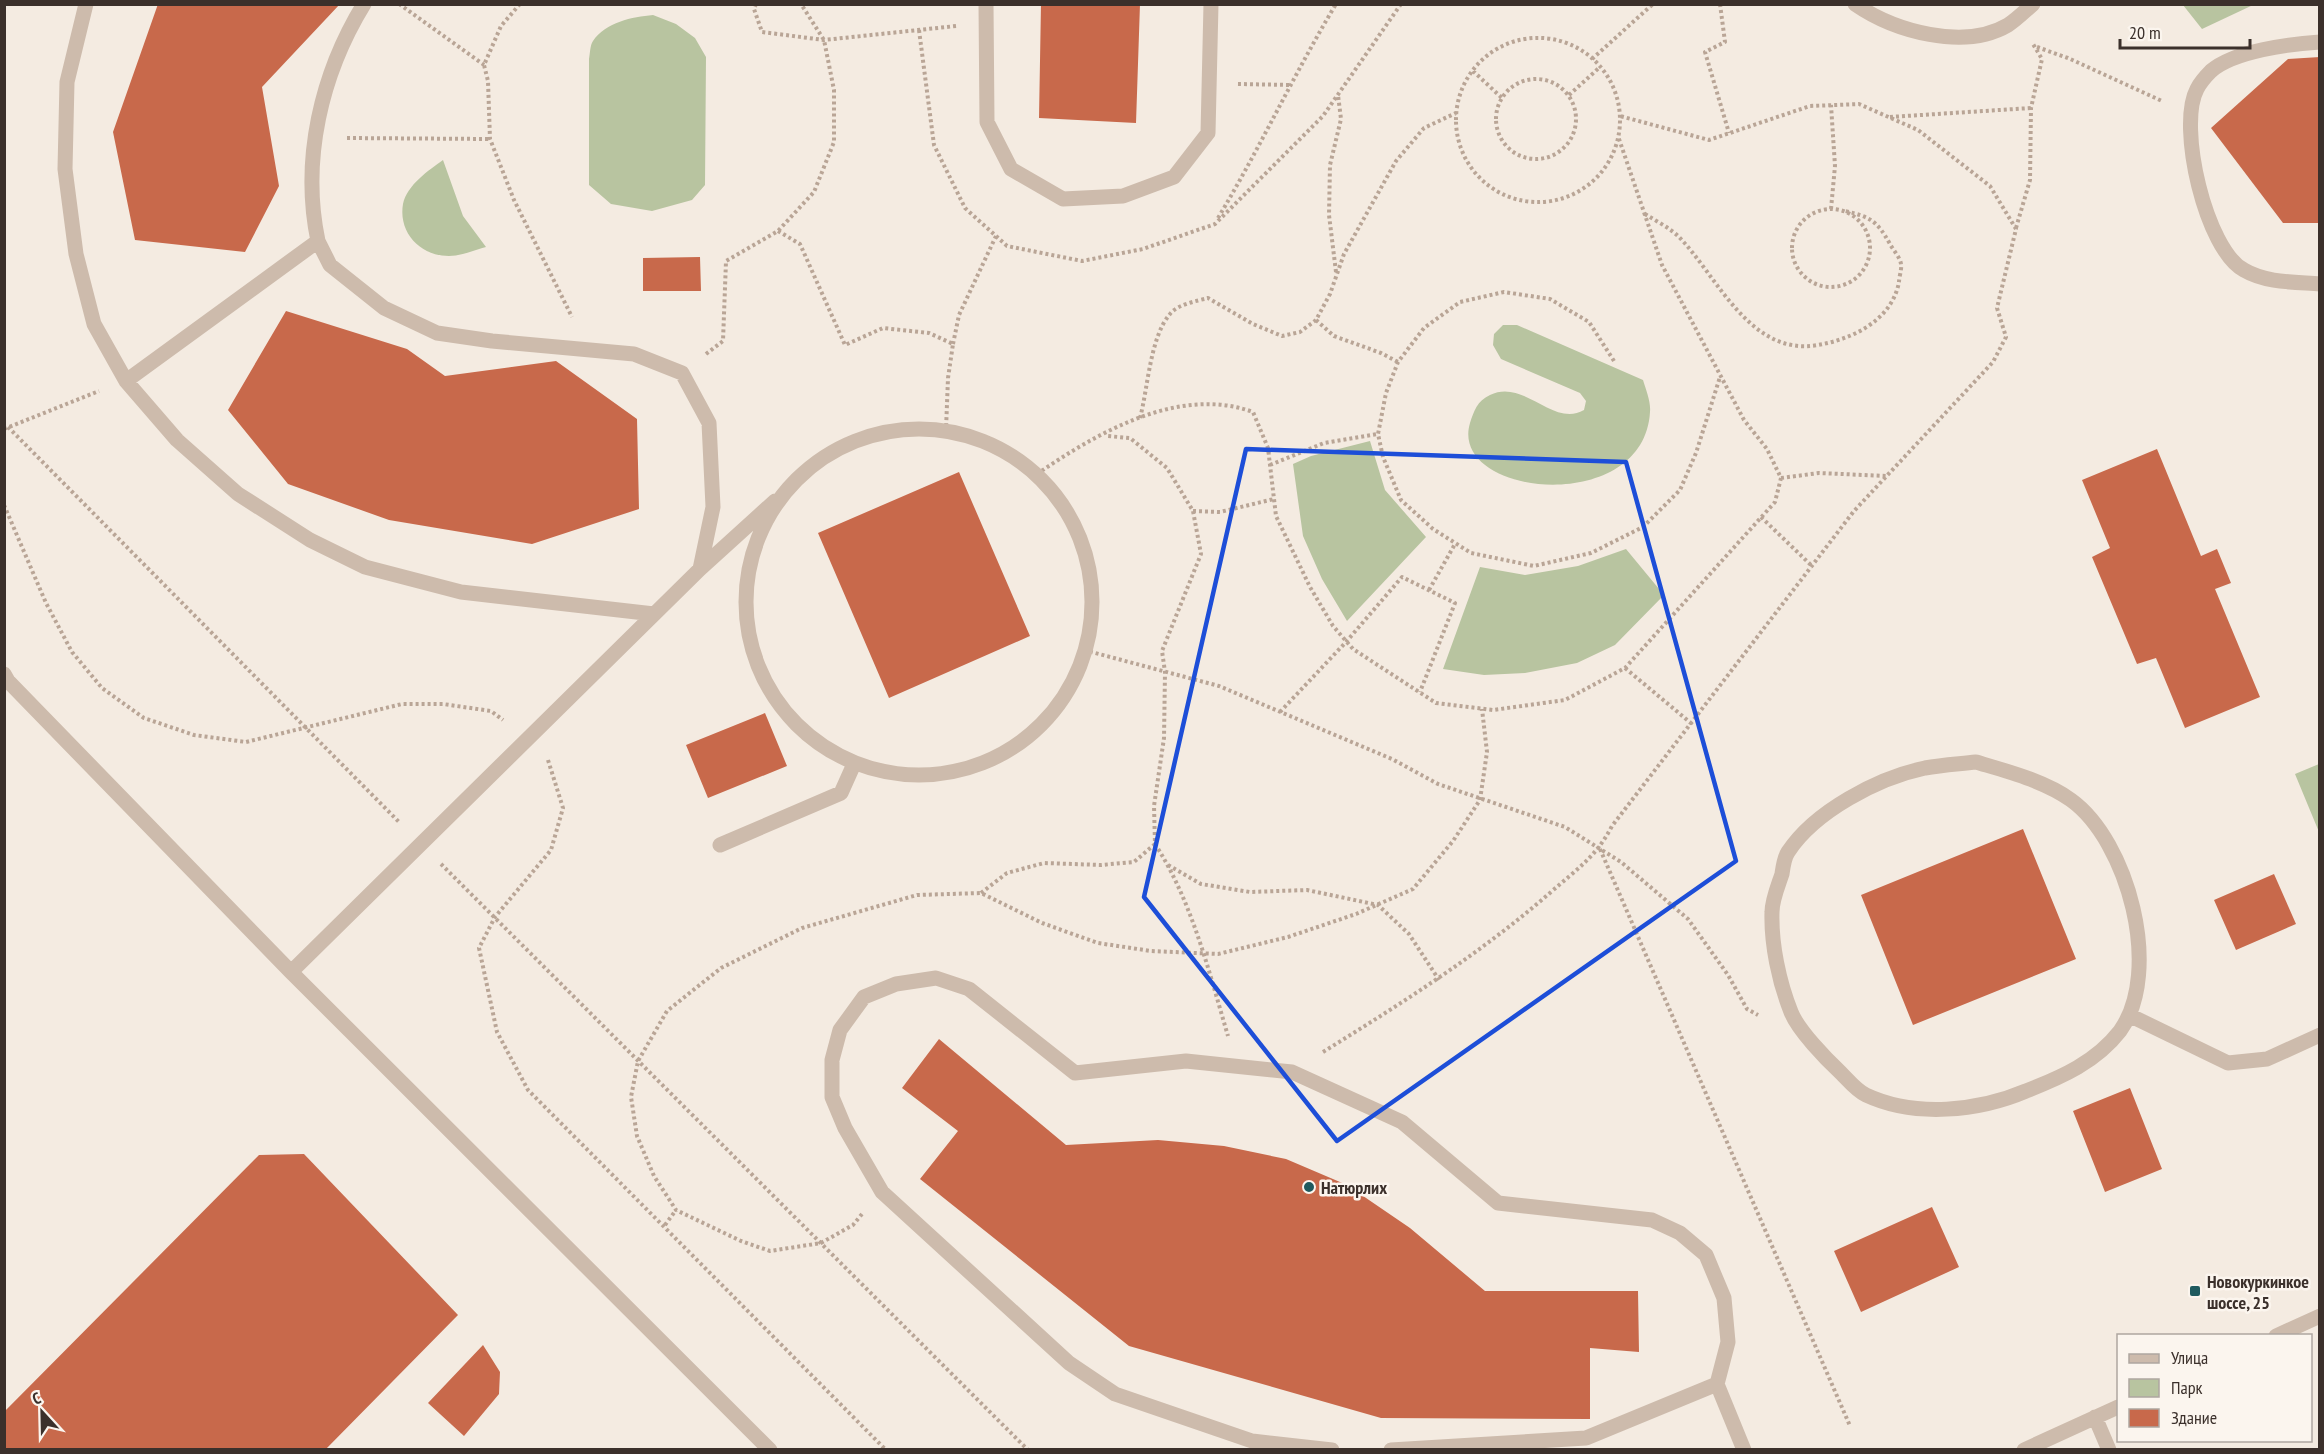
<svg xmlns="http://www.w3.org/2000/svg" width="2324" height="1454" font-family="'PT Sans Narrow',sans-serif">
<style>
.green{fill:#b8c4a0}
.building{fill:#c8694b}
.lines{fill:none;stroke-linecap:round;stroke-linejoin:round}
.path{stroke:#b9a596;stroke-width:4;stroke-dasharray:3 3;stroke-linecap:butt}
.minor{stroke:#cdbbac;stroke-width:15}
.marked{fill:none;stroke:#1d4ed8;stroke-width:4.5;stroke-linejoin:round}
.poi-dot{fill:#1f5a5e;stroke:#fbf5ee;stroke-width:2}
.labels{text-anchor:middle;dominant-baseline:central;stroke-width:5;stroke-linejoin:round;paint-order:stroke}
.poi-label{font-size:18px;font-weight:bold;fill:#3b302b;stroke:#fbf5ee;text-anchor:start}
</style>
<rect width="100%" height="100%" fill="#f4ebe1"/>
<!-- green -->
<path class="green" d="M2183 5H2253L2202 29Z
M653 15 676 24 695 38 706 57 705 185 692 200 652 211 611 204 589 185V59C590 54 590 45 593 41 606 22 632 17 653 15Z
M443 160 463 216 486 247C474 250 461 256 449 256 421 256 398 233 403 204 407 185 429 170 443 160Z
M1503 325H1517L1643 380C1646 390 1651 402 1650 412 1644 517 1448 497 1470 423 1474 411 1477 401 1490 395 1524 378 1553 428 1584 410L1586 401 1580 393 1501 359 1493 345 1494 334Z
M1370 441 1385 490 1426 537 1347 621 1322 579 1303 536 1293 464 1311 456Z
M1626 549 1664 595 1615 645 1577 663 1525 673 1484 675 1443 669 1480 567 1525 575 1578 566Z
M2319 764V832L2295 774Z"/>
<!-- building -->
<path class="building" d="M158 4H340L262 87 279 186 245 252 135 240 113 132Z
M1041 4H1140L1136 123 1039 118Z
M2320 57V223H2283L2211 128 2288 59Z
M700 257 701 291H643V258Z
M286 311 407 349 445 376 556 361 637 419 639 509 532 544 389 520 288 484 228 410Z
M2157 449 2201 556 2217 549 2231 583 2215 589 2260 697 2185 728 2156 658 2137 664 2092 557 2110 548 2082 480Z
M959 472 1030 636 889 698 818 533Z
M765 713 787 766 708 798 686 745Z
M2023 829 2076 959 1913 1025 1861 895Z
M2274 874 2296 924 2236 950 2214 900Z
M939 1039 1066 1145 1158 1140 1224 1146 1286 1159 1347 1185 1410 1228 1485 1291H1638L1639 1352 1590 1348V1419L1381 1418 1129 1346 920 1179 958 1131 902 1088Z
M2130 1088 2162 1169 2105 1192 2073 1111Z
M304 1154 458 1315 325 1450H4V1412L259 1155Z
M1932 1207 1959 1267 1861 1312 1834 1251Z
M483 1345 500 1372 499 1394 464 1436 428 1403Z"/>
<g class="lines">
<!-- path -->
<path class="path" d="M399 4 484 65
M520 4 501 26 484 65 488 81 490 139 514 200 572 317
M756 4 754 9 762 32 824 40 956 26
M1720 4 1725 42 1705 52 1729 133
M919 30 934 145 965 208 1007 246 1082 261 1143 249 1215 224 1323 116 1401 4
M1456 120a82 82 0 1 1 164 0a82 82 0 1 1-164 0Z
M2037 47 2068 58 2162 101
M1592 59 1653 4
M1473 71 1502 98
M1496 119a40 40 0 1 1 80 0a40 40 0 1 1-80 0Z
M1238 84 1291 85
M1569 95 1600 67
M1890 117 2031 108
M347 138 490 139
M1831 209 1835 166 1831 105
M1792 248a39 39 0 1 1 78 0a39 39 0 1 1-78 0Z
M1645 214C1656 221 1670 228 1679 237 1718 277 1750 357 1818 345 1853 339 1892 320 1899 282 1899 277 1902 269 1901 264 1900 257 1893 250 1890 244 1877 221 1871 217 1845 211
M1218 218C1260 148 1294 74 1336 4
M2016 228 2030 180 2031 108 2042 59 2033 44
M778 231 800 244 845 345 883 328 929 333 953 344 948 378 946 430
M1336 272 1329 215 1330 165 1341 119 1338 95
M1316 320 1334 336 1381 353 1398 362
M953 344 959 315 996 236
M706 354 723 341 726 261 778 231 814 192 834 142V90L824 40 801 4
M1614 361 1589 322 1550 299 1504 292 1460 302 1424 328 1398 362 1386 393 1378 434 1383 457 1401 500 1433 529 1471 553 1534 566 1591 553 1643 527 1680 490 1696 453 1720 377
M1140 418C1148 388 1150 337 1170 314 1178 304 1197 301 1208 298L1253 324 1282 336 1300 332 1316 320 1330 294 1344 254 1396 161 1424 128 1456 113
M8 427 400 823
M4 429 99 391
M1270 465 1324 443 1378 434
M1037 474C1097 433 1179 385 1253 412L1268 448 1276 516 1310 587 1333 626 1353 649 1436 703 1493 710 1565 700 1625 668 1775 502 1781 478 1767 449 1744 420 1662 265 1618 136
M1781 478 1819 473 1886 476
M4 505 46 603 72 652 102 688 144 718 194 735 246 742 402 704H443L491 711 503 720
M1193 511 1220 512 1274 499
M1761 517 1813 567
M1429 590 1455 544
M1084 650 1219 686 1392 759 1438 784 1565 827 1621 862 1688 919 1728 975 1747 1009 1758 1015
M1625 668 1692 724
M1280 712 1346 642 1402 577 1455 603 1420 692
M548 760 563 808 551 850 495 917 479 948 497 1032 528 1090 886 1450
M1155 844C1192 901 1209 972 1228 1036
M1600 849 1850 1426
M441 864 1028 1450
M1168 865 1201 884 1250 892 1307 890 1378 905 1409 934 1439 980
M981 893 1007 873 1044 863 1101 865 1134 862 1155 844 1154 806 1164 738 1165 672 1162 651 1201 554 1193 511 1167 468 1130 438 1107 436
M1323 1052C1402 1003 1480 954 1551 892 1577 869 1596 857 1612 826L1854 511 1993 362 2006 337 1997 308 2016 229 1990 186 1918 130 1859 104 1810 106 1709 140 1620 116
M862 1214 853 1225 821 1243 770 1251 741 1241 676 1210 654 1176 637 1136 631 1097 638 1061 667 1011 721 968 802 928 917 895 981 893 1042 923 1098 943 1151 951 1218 954 1288 937 1356 914 1413 889 1453 841 1480 800 1487 752 1482 709
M665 1225 676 1210"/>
<!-- minor -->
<path class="minor" d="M86 4 67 82 65 169 76 254 94 324 126 381 177 440 238 494 310 540 365 567 461 592 654 614
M986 4 987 122 1011 169 1063 199 1123 196 1174 177 1208 133 1211 4
M1855 4C1894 31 1964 51 2008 25 2017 19 2025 11 2033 4
M2320 42C2289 44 2234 51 2211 71 2206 76 2200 83 2197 89 2177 126 2206 250 2244 270 2266 283 2295 282 2320 284
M318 241C301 160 321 74 364 4
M126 381 318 241 330 265 384 308 437 333 492 341 634 354 682 373 709 423 713 507 700 569
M746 602a173 173 0 1 1 346 0a173 173 0 1 1-346 0Z
M4 674 8 681 291 972 770 1450
M1976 762C2006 771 2045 781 2071 800 2128 841 2163 971 2120 1031 2096 1062 2062 1077 2026 1091 1979 1111 1915 1118 1866 1095 1857 1091 1848 1080 1841 1073 1826 1059 1798 1030 1791 1012 1779 982 1771 944 1772 912 1772 900 1778 886 1782 874 1783 867 1784 858 1788 852 1815 811 1878 778 1925 768 1942 765 1959 764 1976 762Z
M720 845 841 793 854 764
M291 972 700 569 775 501
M2131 1016 2228 1063 2267 1059 2320 1035
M2276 1336 2320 1316
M2095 1417 2109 1450
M1332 1450 1252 1441 1115 1394 1069 1363 882 1192 845 1128 832 1097V1060L840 1030 864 997 896 984 936 978 969 989 1075 1073 1186 1061 1292 1072 1402 1122 1498 1203 1652 1220 1680 1233 1706 1255 1724 1298 1728 1342 1717 1384 1744 1450
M1391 1450 1586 1438 1717 1384
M2024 1450 2118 1407"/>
</g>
<!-- marked area -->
<path class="marked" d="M1246 449 1626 462 1736 861 1337 1141 1144 897Z"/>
<!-- markers -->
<g class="poi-dot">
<circle cx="1309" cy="1187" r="6"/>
<rect x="2189" y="1285" width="12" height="12" rx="3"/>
</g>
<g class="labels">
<!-- poi labels -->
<g class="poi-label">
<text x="1321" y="1187">Натюрлих</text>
<text x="2207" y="1281">Новокуркинкое<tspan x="2207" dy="21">шоссе, 25</tspan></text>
</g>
</g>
<!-- border -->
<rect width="2324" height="1454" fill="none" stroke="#3b302b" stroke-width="12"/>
<!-- legend -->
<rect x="2117" y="1334" width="195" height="108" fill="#fbf5ee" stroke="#aea6a0" stroke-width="1.5"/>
<rect x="2129" y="1354" width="30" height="9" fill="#cdbbac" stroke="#aea6a0" stroke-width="1.5"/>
<text x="2171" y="1364" font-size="18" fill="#3b302b">Улица</text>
<rect x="2129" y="1379" width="30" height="18" fill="#b8c4a0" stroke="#aea6a0" stroke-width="1.5"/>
<text x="2171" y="1394" font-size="18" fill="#3b302b">Парк</text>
<rect x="2129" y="1409" width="30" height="18" fill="#c8694b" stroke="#aea6a0" stroke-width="1.5"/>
<text x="2171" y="1424" font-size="18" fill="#3b302b">Здание</text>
<!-- north arrow -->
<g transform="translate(42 1412) rotate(338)" stroke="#fbf5ee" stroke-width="4.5" paint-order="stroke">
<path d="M0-4.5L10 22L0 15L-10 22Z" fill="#3b302b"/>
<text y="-9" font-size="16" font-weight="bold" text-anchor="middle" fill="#3b302b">С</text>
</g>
<!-- scale -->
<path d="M2120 39v9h130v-9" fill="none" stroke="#3b302b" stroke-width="3"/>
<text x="2129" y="39" font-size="18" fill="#3b302b" stroke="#fbf5ee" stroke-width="4.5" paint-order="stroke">20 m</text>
</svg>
